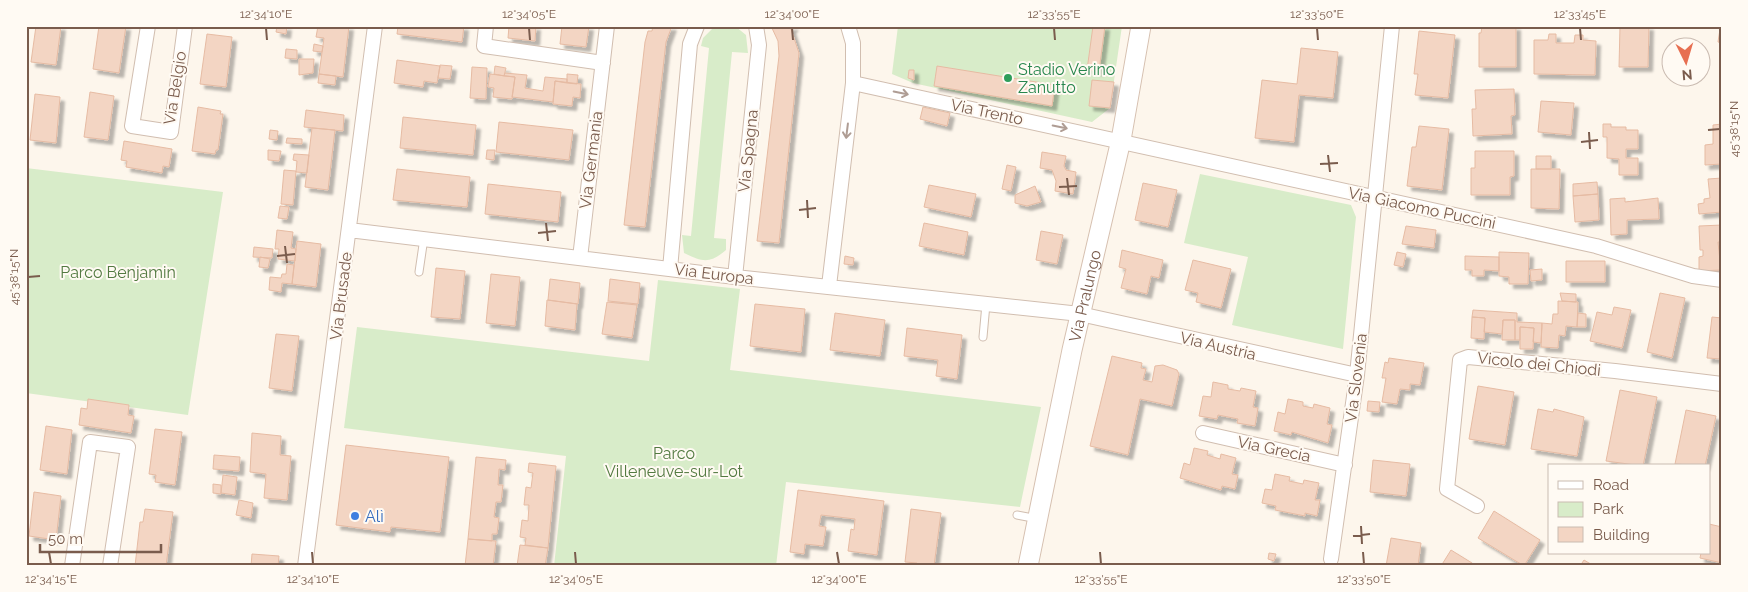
<svg xmlns="http://www.w3.org/2000/svg" width="1748" height="592" font-family="Raleway,sans-serif">
<style>
.green{fill:#d8ecc9}
.building{fill:#f3d5c3;stroke:#e6bba3;filter:url(#shadow)}
.lines{fill:none;stroke-linecap:round;stroke-linejoin:round}
.lane-casing{stroke:#d1beb0;stroke-width:9}
.street-casing{stroke:#d1beb0;stroke-width:16}
.secondary-casing{stroke:#d6c0b0;stroke-width:21}
.lane{stroke:#fff;stroke-width:7}
.street{stroke:#fff;stroke-width:14}
.secondary{stroke:#fff;stroke-width:19}
.oneway{stroke:#af9d94}
.ticks{fill:none;stroke:#7a5c4d;stroke-width:2}
.leisure-dot{fill:#2e9e5b;stroke:#fffaf3;stroke-width:2}
.shop-dot{fill:#3f7fe0;stroke:#fffaf3;stroke-width:2}
.labels{text-anchor:middle;dominant-baseline:central;stroke-width:4;stroke-linejoin:round;paint-order:stroke}
.leisure-label{font-size:16px;fill:#27864d;stroke:#fffaf3;text-anchor:start}
.street-label{font-size:16px;fill:#7a5c4d;stroke:#fffaf3}
.park-label{font-size:16px;fill:#537a41;stroke:#fffaf3}
.shop-label{font-size:16px;fill:#366cbe;stroke:#fffaf3;text-anchor:start}
.neatline{fill:none;stroke:#7a5c4d;stroke-width:2}
.ticks-label{font-size:12px;text-anchor:middle;fill:#7a5c4d}
</style>
<defs>
<filter id="shadow"><feDropShadow dx="4.5" dy="4.5" stdDeviation="1" flood-color="#0004"/></filter>
</defs>
<rect width="100%" height="100%" fill="#fdf6ec"/>
<!-- green -->
<path class="green" d="M735 26 746 35 748 53 732 52 714 238 726 239V250C710 264 702 262 684 253L682 235 691 236 709 48 701 46 703 38 714 27Z
M898 26H1122L1110 108 1092 122 913 83 892 74Z
M26 168 223 192 188 415 26 393Z
M1200 174 1351 205 1356 217 1343 349 1232 325 1248 257 1184 243Z
M658 280 740 289 730 370 1041 407 1020 507 786 482 776 566H554L566 456 344 428 357 327 649 361Z"/>
<!-- building -->
<path class="building" d="M36 26H61L56 65 31 62Z
M99 26H126L119 73 93 69Z
M277 26H287L286 34 276 32Z
M318 26H349L343 77 319 74 324 38 316 37Z
M398 26H464L462 42 397 34Z
M509 26H536L535 41 508 38Z
M562 26H589L586 47 560 44Z
M653 26H672L666 42 645 227 624 225 645 42 648 31H652Z
M771 26H794L791 29 799 53 779 243 757 241 779 56 778 41Z
M1093 26H1105L1099 71 1087 70Z
M1482 26H1516V67H1479V33H1481Z
M1620 26H1649L1648 67H1619Z
M1720 29H1722V43L1718 42Z
M1419 31 1455 35 1448 98 1415 95 1418 74H1414Z
M207 34 232 37 226 87 200 84Z
M1549 34H1556V43H1574L1575 35H1583V40L1596 41 1595 75 1534 74V40H1548Z
M314 44 323 46 322 52 313 51Z
M1301 48 1338 52 1333 98 1299 95 1294 142 1255 138 1262 80 1297 84Z
M286 49 297 50V59L285 58Z
M299 59H314L313 73 299 75Z
M397 60 440 66 437 83 424 81 423 87 394 83Z
M440 65 452 66 450 79 438 78Z
M495 66 506 68 504 76 494 74Z
M937 66 1055 85 1052 106 934 86Z
M472 67 487 68 486 99 470 98Z
M909 70H914V80L908 78Z
M505 73 527 75 525 88 543 91 545 77 567 79V83L555 81 553 102 512 97 515 77 504 76Z
M319 74 336 76 335 85 318 83Z
M490 74 515 77 512 99 493 97 494 88 488 87Z
M567 74 578 75 577 84 567 83Z
M1092 80 1114 82 1110 108 1089 106Z
M555 81 581 84 580 98 573 97 572 106 553 104Z
M1514 89 1515 115 1511 116 1512 134 1473 136 1472 109H1476L1475 90Z
M90 92 114 96 108 140 84 137Z
M35 94 60 97 56 143 30 140Z
M1541 101 1574 103 1571 135 1538 132Z
M198 107 221 111 220 114H223L218 150H216L215 154 192 151Z
M923 107 950 113 947 126 920 119Z
M306 110 344 115 343 131 304 127Z
M403 117 476 125 473 155 400 148Z
M499 122 573 130 569 160 496 152Z
M1603 124H1611V127H1626V130H1638V149H1626V158H1638V175H1619V159L1607 158V137H1603Z
M1722 124V164L1705 165V145L1713 144V125Z
M1419 126 1449 129 1442 190 1407 186 1412 147H1416Z
M312 128 335 130 328 190 305 187Z
M270 130 278 131 277 140 269 139Z
M287 138 302 139V144L286 143Z
M124 141 172 149 169 167 163 166 162 173 126 167 127 161 121 160Z
M268 150 281 151 279 161 268 160Z
M487 150H495L494 160 486 159Z
M1475 151H1514V176L1510 177V195H1471V168H1475Z
M1042 152 1066 156 1064 166 1066 170 1076 172 1073 194 1055 191 1056 181 1052 170 1040 168Z
M294 154 309 155 307 173 296 172 297 161 293 160Z
M1536 156H1551V169H1536Z
M1007 165 1016 167 1011 191 1002 189Z
M397 169 470 177 467 207 393 200Z
M1531 169H1560L1559 209 1531 208Z
M284 170 296 171 293 205 281 204Z
M1722 178V212L1699 214 1698 204 1704 203V199L1710 198 1708 179Z
M1597 182 1598 194 1573 196V184Z
M1143 183 1177 190 1168 227 1135 220Z
M488 184 561 192 558 222 485 214Z
M929 185 976 194 971 217 924 207Z
M1035 186 1041 202 1027 206 1015 203V195Z
M1598 194 1599 220 1575 222 1573 196Z
M1625 198V202L1658 198 1659 219 1627 220V234L1611 235 1610 199Z
M280 206 289 207 287 219 278 218Z
M924 223 968 232 964 255 919 246Z
M1722 225V242H1718L1721 270 1699 271V257L1703 256V250H1700L1699 226Z
M1406 226 1436 230 1434 248 1402 244Z
M277 230 293 232 291 248 296 249 295 261 278 259 279 249H275Z
M1041 231 1063 235 1057 264 1036 260Z
M297 241 321 244 316 287 292 284Z
M254 247 273 249 272 258 253 257Z
M1122 250 1163 260 1159 278 1151 276 1147 294 1121 288 1126 269 1119 267Z
M1397 252 1406 254 1403 267 1394 265Z
M1499 252 1529 253 1528 284H1509V277L1499 276Z
M845 256 854 258 853 265 844 264Z
M1465 256 1499 257V271L1484 270V276H1472V270H1465Z
M260 257 270 259 268 268 259 267Z
M1193 260 1231 269 1221 308 1196 302 1198 293 1185 290Z
M1566 261H1605V282H1566Z
M287 264 294 265 292 284 282 283 281 292 269 290 270 277 281 278 282 274H286Z
M436 268 465 271 460 319 431 317Z
M1542 269V280L1531 281 1530 270Z
M491 274 520 277 515 326 486 323Z
M550 279 580 283 578 304 548 300Z
M610 279 640 283 638 304 608 301Z
M1560 293 1576 294V302L1562 301Z
M1660 293 1685 298 1672 358 1647 352Z
M547 300 577 304 575 330 545 326Z
M1558 301 1578 302 1577 327 1566 326 1565 336 1559 335 1558 348 1541 347 1542 323 1552 324 1553 314H1558Z
M607 302 637 305 632 338 602 334Z
M755 304 805 309 801 352 750 346Z
M1614 307 1631 310 1622 348 1590 341 1597 312 1612 315Z
M1473 310 1517 313V322L1542 323 1541 343 1533 342 1534 328 1520 327V340H1515V320H1503L1502 334 1484 332 1485 318 1472 317Z
M835 313 885 320 880 356 830 350Z
M1578 313 1586 314V327H1577Z
M1472 317 1485 318 1484 339 1471 338Z
M1712 317 1722 318V359L1707 358Z
M1503 320H1515V340H1502Z
M1520 327 1534 328 1533 349H1520Z
M907 328 962 335 957 379 936 376 938 360 904 356Z
M276 334 299 336 292 391 269 388Z
M1112 356 1142 363 1141 368 1146 369 1143 380 1152 382 1155 366 1163 365 1177 370 1179 374 1172 406 1140 399 1128 455 1090 446Z
M1389 358 1424 363 1420 385 1410 384V390L1400 389 1397 404 1382 402 1386 378H1382L1385 362 1388 363Z
M1213 382 1228 385V389L1240 391 1241 388 1256 391 1253 407 1258 408 1255 426 1237 423 1238 419 1218 415 1217 419 1199 416 1203 396 1211 397Z
M1478 386 1514 392 1505 445 1469 439Z
M1620 390 1657 397 1643 466 1606 461Z
M88 399 129 405 128 415 134 416 131 433 79 425 81 408 87 409Z
M1288 399 1303 402V406L1313 408 1314 404 1330 408 1327 424 1332 425 1328 443 1292 432 1291 435 1274 431 1278 412 1285 414Z
M1368 401 1380 402 1379 412 1367 411Z
M1538 409 1553 412 1554 409 1584 417 1577 456 1531 449Z
M1686 410 1716 416 1705 466 1675 464Z
M46 426 72 430 67 474 40 470Z
M155 429 182 432 175 485 155 482 156 475 149 474Z
M252 433 281 436 280 455 291 456 287 500 264 498 266 474 250 472Z
M346 445 449 457 440 532 391 527 390 532 336 525Z
M1194 448 1208 451 1207 455 1220 459 1221 454 1236 458 1232 474 1238 475 1235 489 1222 486 1221 490 1180 478 1184 463 1190 465Z
M214 455 240 457 239 471 213 469Z
M476 457 506 460 505 470 499 469 498 485H503L501 502H496L494 517 499 518 497 534H492V541L468 539Z
M1373 460 1410 464 1406 496 1370 492Z
M529 463 556 466 548 548 525 545 526 538 520 537 522 520 528 521 529 505H524L526 487 531 488 533 473 528 472Z
M1275 474 1290 477 1289 481 1303 484 1304 480 1319 483 1315 500H1320L1317 516 1305 513V516L1275 510 1276 506 1262 503 1265 489 1272 490Z
M223 475 237 477 235 495 221 493Z
M213 484 221 485V494L213 493Z
M798 490 884 501 877 555 848 551 851 529 854 530 855 519 821 515 819 526 826 527 823 546 805 544 804 554 790 552Z
M34 492 61 496 56 540 29 536Z
M239 500 253 503 251 518 236 515Z
M145 509 173 512 166 566H135L140 522H143Z
M911 509 941 513 934 566H917V563L905 562Z
M1494 511 1540 540 1524 566 1478 538Z
M1709 524 1722 527V563L1700 558 1701 553H1709Z
M1391 538 1421 543 1418 566H1386Z
M468 539 496 541 493 566H465Z
M520 545 548 548 545 566H517Z
M1451 550 1472 563 1470 566H1441Z
M1269 553 1276 554 1274 561 1268 559Z
M252 554 279 556 278 566H251Z
M1584 560 1594 566H1580Z"/>
<g class="lines">
<!-- lane casing -->
<g class="lane-casing">
<path id="lane" d="M419 272 424 238
M983 337 986 304
M1017 515 1038 519"/>
</g>
<!-- street casing -->
<g class="street-casing">
<path id="street" d="M148 26 132 126 171 132 185 26
M486 26 484 46 603 63
M853 83 1596 246 1693 276 1722 280
M349 230 735 277 1080 314 1357 375
M580 258 607 26
M670 269 690 44 697 26
M735 277 759 45 756 26
M829 286 853 83V43L848 26
M1203 433 1345 465
M1477 506 1447 489 1460 360 1468 357 1615 371 1722 384
M1331 559 1357 375 1392 26
M72 566 90 442 128 447 110 566
M305 566 375 26"/>
</g>
<!-- secondary casing -->
<g class="secondary-casing">
<g id="secondary">
<path id="s1" d="M1028 566 1072 350 1121 140 1141 26"/>
</g>
</g>
<!-- lane -->
<use href="#lane" class="lane"/>
<!-- street -->
<use href="#street" class="street"/>
<!-- secondary -->
<use href="#secondary" class="secondary"/>
</g>
<!-- one-way arrows -->
<defs><path id="oneway-shaft" d="M-6 0H5M1.5-3L5.5 0L1.5 3" fill="none" stroke-width="1.6" stroke-linecap="round" stroke-linejoin="round" transform="scale(1.25)"/></defs>
<g class="oneway">
<use href="#oneway-shaft" transform="translate(901 93) rotate(12)"/>
<use href="#oneway-shaft" transform="translate(1060 127) rotate(12)"/>
<use href="#oneway-shaft" transform="translate(847 131) rotate(97)"/>
</g>
<!-- ticks -->
<path class="ticks" d="M266 28 267 40M529 28 530 40M792 28 793 40M1054 28 1055 40M1317 28 1318 40M1580 28 1581 40M1708 130 1720 129M1589 132 1590 149M1581 142 1598 140M1328 155 1330 172M1320 164 1338 163M1067 178 1069 195M1059 187 1077 186M807 200 808 218M799 210 816 208M546 223 548 241M538 233 556 231M285 246 287 263M277 256 295 254M28 277 40 276M1361 526 1362 544M1353 536 1370 534M49 552 51 564M312 552 313 564M575 552 576 564M837 552 839 564M1100 552 1101 564M1363 552 1364 564"/>
<!-- markers -->
<circle class="leisure-dot" cx="1008" cy="78" r="5"/>
<circle class="shop-dot" cx="355" cy="516" r="5"/>
<g class="labels">
<!-- leisure labels -->
<g class="leisure-label">
<text x="1018" y="69">Stadio Verino<tspan x="1018" dy="18">Zanutto</tspan></text>
</g>
<!-- street labels -->
<g class="street-label">
<text transform="translate(175 88) rotate(-81)">Via Belgio</text>
<text transform="translate(987 112) rotate(12)">Via Trento</text>
<text transform="translate(748 151) rotate(-84)">Via Spagna</text>
<text transform="translate(591 160) rotate(-83)">Via Germania</text>
<text transform="translate(1422 208) rotate(12)">Via Giacomo Puccini</text>
<text transform="translate(714 274) rotate(7)">Via Europa</text>
<text transform="translate(341 296) rotate(-83)">Via Brusade</text>
<text stroke="none"><textPath href="#s1" startOffset="276">Via Pralungo</textPath></text>
<text transform="translate(1218 346) rotate(13)">Via Austria</text>
<text transform="translate(1539 364) rotate(6)">Vicolo dei Chiodi</text>
<text transform="translate(1356 378) rotate(-83)">Via Slovenia</text>
<text transform="translate(1274 449) rotate(12)">Via Grecia</text>
</g>
<!-- park labels -->
<g class="park-label">
<text x="118" y="272">Parco Benjamin</text>
<text x="674" y="453">Parco<tspan x="674" dy="18">Villeneuve-sur-Lot</tspan></text>
</g>
<!-- shop labels -->
<g class="shop-label">
<text x="365" y="516">Alì</text>
</g>
</g>
<!-- border -->
<rect width="1748" height="592" fill="none" stroke="#fffaf3" stroke-width="55"/>
<!-- legend -->
<rect x="1548" y="464" width="162" height="90" fill="#fffaf3" stroke="#cabbb1"/>
<rect x="1558" y="481" width="25" height="8" fill="#ffffff" stroke="#cabbb1"/>
<text x="1593" y="490" font-size="15" fill="#7a5c4d">Road</text>
<rect x="1558" y="502" width="25" height="15" fill="#d8ecc9" stroke="#cabbb1"/>
<text x="1593" y="514" font-size="15" fill="#7a5c4d">Park</text>
<rect x="1558" y="527" width="25" height="15" fill="#f3d5c3" stroke="#cabbb1"/>
<text x="1593" y="540" font-size="15" fill="#7a5c4d">Building</text>
<!-- north arrow -->
<g transform="translate(1686 62) rotate(175)"><circle r="24" fill="#fffaf3" stroke="#cabbb1"/>
<path d="M0-4L9 19L0 12L-9 19Z" fill="#e76f51"/>
<text y="-8" font-size="14" font-weight="bold" text-anchor="middle" fill="#7a5c4d">N</text>
</g>
<!-- scale -->
<path d="M40 544v8h121v-8" fill="none" stroke="#7a5c4d" stroke-width="2.5"/>
<text x="48" y="544" font-size="15" fill="#7a5c4d" stroke="#fffaf3" stroke-width="4" paint-order="stroke">50 m</text>
<rect x="28" y="28" width="1692" height="536" class="neatline"/>
<g class="ticks-label">
<text x="266" y="18">12°34'10"E</text>
<text x="529" y="18">12°34'05"E</text>
<text x="792" y="18">12°34'00"E</text>
<text x="1054" y="18">12°33'55"E</text>
<text x="1317" y="18">12°33'50"E</text>
<text x="1580" y="18">12°33'45"E</text>
<text transform="translate(1734 129) rotate(-90)" y="4">45°38'15"N</text>
<text transform="translate(14 277) rotate(-90)" y="4">45°38'15"N</text>
<text x="51" y="583">12°34'15"E</text>
<text x="313" y="583">12°34'10"E</text>
<text x="576" y="583">12°34'05"E</text>
<text x="839" y="583">12°34'00"E</text>
<text x="1101" y="583">12°33'55"E</text>
<text x="1364" y="583">12°33'50"E</text>
</g>
</svg>
